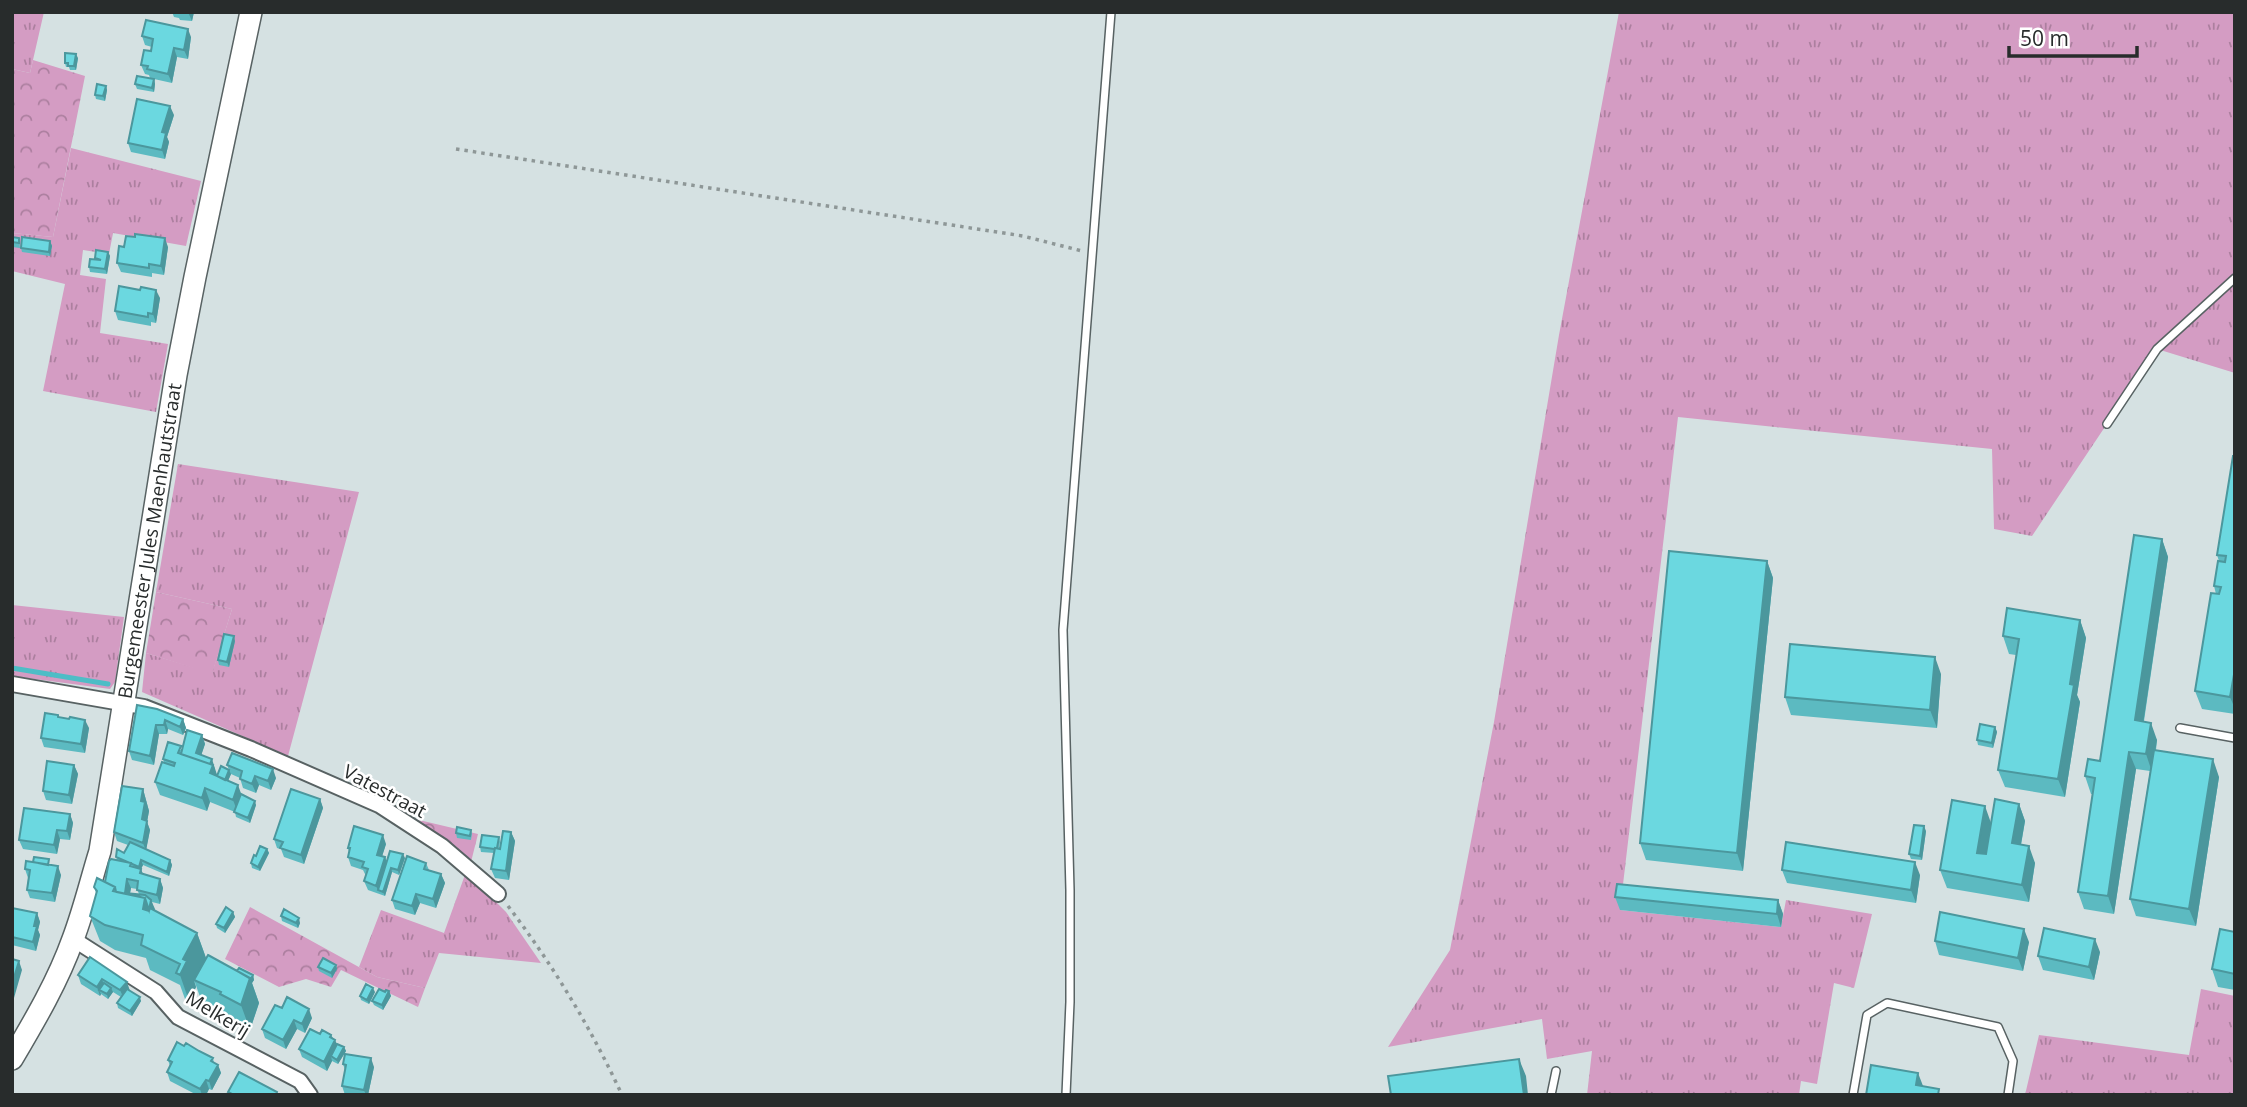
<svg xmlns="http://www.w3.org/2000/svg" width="2247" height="1107" font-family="'Open Sans',sans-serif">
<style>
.grass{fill:url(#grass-tufts)}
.forest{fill:url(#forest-crowns)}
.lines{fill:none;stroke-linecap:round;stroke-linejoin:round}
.stream{stroke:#4ebdc6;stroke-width:5}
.lane-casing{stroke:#586263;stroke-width:10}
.street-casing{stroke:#586263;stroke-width:18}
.secondary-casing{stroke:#586263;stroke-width:24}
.path{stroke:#8e9797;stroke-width:3.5;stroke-dasharray:3.5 5;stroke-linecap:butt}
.lane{stroke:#fff;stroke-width:7}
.street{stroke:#fff;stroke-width:14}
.secondary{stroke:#fff;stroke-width:21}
.wall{fill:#5cbac1;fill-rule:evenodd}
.shaded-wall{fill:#4b979d}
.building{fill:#6bd8e0;stroke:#4b979d;stroke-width:2}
.labels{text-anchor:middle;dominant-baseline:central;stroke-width:5;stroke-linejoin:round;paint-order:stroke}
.street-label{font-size:19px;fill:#282c2c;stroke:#fff}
</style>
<defs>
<pattern id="grass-tufts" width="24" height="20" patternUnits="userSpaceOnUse" patternTransform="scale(1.75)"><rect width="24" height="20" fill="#d49cc3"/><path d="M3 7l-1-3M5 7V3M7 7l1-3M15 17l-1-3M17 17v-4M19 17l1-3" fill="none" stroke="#ac7f9f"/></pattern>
<pattern id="forest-crowns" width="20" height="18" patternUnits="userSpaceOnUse" patternTransform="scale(1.75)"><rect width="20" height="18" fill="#d49cc3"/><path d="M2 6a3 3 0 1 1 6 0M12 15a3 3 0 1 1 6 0" fill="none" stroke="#ac7f9f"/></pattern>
</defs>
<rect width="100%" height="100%" fill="#d5e1e2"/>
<!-- grass -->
<path class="grass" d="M12 12H44L30 73 12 69Z
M1619 12H2235V373L2157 349 2032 536 1994 529 1992 449 1678 417 1620 910 1781 927 1786 900 1872 914 1854 988 1834 983 1817 1084 1801 1081 1799 1095H1587L1592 1051 1547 1059 1542 1019 1388 1047 1450 950 1494 722 1559 335Z
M71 148 201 181 186 246 113 233 109 254 83 250 80 275 106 279 100 333 168 344 156 412 43 391 65 284 12 271V233L53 237Z
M178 464 359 492 288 756 142 692 146 653 212 673 232 609 156 592Z
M12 605 124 617 115 682 110 689 12 676Z
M466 872 506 912 541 963 439 953 425 988 377 977 359 967 381 910 444 933Z
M2201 989 2235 996V1095H2025L2039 1035 2189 1055Z"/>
<!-- forest -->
<path class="forest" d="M33 60 85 76 53 237 12 233V69L30 73Z
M156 592 232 609 212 674 146 653Z
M419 820 478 834 471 862Z
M250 907 377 977 425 988 418 1007 341 970 331 987 306 979 279 987 225 959Z"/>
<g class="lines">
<!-- stream -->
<path class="stream" d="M12 668 108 684"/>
<!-- lane casing -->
<g class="lane-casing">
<path id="lane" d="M2107 424 2157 349 2235 278
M2180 728 2235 738
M1066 1095 1070 1002V890L1063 630 1111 12
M1551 1095 1556 1071
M1853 1095 1867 1015 1887 1003 1998 1027 2013 1061 2008 1095"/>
</g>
<!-- street casing -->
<g class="street-casing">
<path id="street" d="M12 684 144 707 251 749 379 805 442 846 498 894
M73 939 156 992 178 1017 300 1081 310 1095"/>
</g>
<!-- secondary casing -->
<g class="secondary-casing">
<g id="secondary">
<path id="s1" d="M12 1059C35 1020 58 981 73 939 84 910 91 880 100 851L176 375 195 277 251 12"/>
</g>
</g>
<!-- path -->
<path class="path" d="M456 149 1023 236 1082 251
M508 906C553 965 591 1028 622 1095"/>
<!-- lane -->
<use href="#lane" class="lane"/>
<!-- street -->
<use href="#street" class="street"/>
<!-- secondary -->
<use href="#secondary" class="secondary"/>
</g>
<!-- wall -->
<path class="wall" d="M172 12H194L192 21 180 20 179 18 174 17Z
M142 36 191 37 188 59 177 57 172 83 154 79 155 84 154 92 137 89 135 84 150 78 149 75 145 74 141 65 151 51 152 47 145 45Z
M78 58 76 70H70L69 67H66L65 63Z
M106 86 107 90 105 101 96 99 95 95Z
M174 115 167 137 169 142 165 159 131 152 128 143Z
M12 237 19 238 20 248 12 247Z
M50 241 52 246 50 256 22 252 21 248Z
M124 247H168L164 275 152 273V277L121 272 117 263Z
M108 252 110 256 107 274 90 272 89 267 96 260 95 258Z
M140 290 160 298 156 323 151 322V326L118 320 115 311Z
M2235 456V714L2202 709 2195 691 2216 594 2214 586 2219 561 2217 555Z
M2162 539 2168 557 2144 721 2157 740 2156 750 2219 777 2196 926 2136 916 2130 899 2150 771 2136 769 2114 914 2084 909 2078 892 2093 794H2091L2085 776 2100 761Z
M1767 561 1773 578 1743 871 1646 860 1640 843Z
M2080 620 2086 638 2077 695 2080 702 2065 797 2005 787 1998 770 2016 655 2009 654 2003 636Z
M235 641 229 667 219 665 218 660Z
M1941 674 1937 728 1791 715 1785 697Z
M137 705 183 719 186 728 183 735 168 729 167 734H159L154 765 132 760 129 751Z
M58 715 59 718 89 728 85 753 44 747 41 738Z
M1995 727 1997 732 1993 748 1978 745 1977 740Z
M202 735 205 744 201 755 215 768 214 769 217 775 229 770 227 765 276 778 271 790 259 785 256 793 243 788 240 778 231 774 228 781 241 794 256 805 250 823 236 817 235 812 210 802 207 811 160 795 155 782 164 762 163 759 182 749Z
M74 765 78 774 72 804 46 800 43 791Z
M143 789 149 811 147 822 150 830 146 849 170 860 172 865 169 876 143 865 141 869 143 874 160 879 163 888 160 904 152 902 154 911 197 933 206 958 237 971 253 975 254 980 252 983 259 1003 250 1030 229 1019V1017L203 1005 194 980 196 987 189 1001 185 999 180 985 150 970 146 958 115 950 100 941 90 916 96 893 94 887 105 882 117 860 116 857 124 853 128 845 117 841 114 832ZM131 888 137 889 139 894H130Z
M320 799 323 808 304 864 284 857 281 849 277 848 274 839Z
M2019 804 2025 821 2021 845 2035 863 2029 902 1947 888 1940 870Z
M70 814 73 823 70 840 60 839 57 854 23 849 19 840Z
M471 830 472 834 471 840 457 838 456 833Z
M1926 831 1922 860 1911 859 1909 854Z
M511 832 515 841 509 880 495 878 491 869 494 853 481 852 480 847 499 837 500 842 499 849H500Z
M386 844 382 856 385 857 387 862 405 858 399 875 392 872 385 896 368 890 364 881 366 876 363 870 351 866 348 857 349 852 348 848Z
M267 849 269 853 260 871 252 868 251 863 256 856Z
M426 863 429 870 441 874 445 883 436 908 420 903 415 915 395 909 392 900Z
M51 864V865L61 875 55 902 30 898 27 890 28 878 25 869Z
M1782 870 1920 875 1916 903 1787 883Z
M1615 897 1778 900 1783 914 1781 927 1620 910Z
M12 908 37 913 40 922 38 930 40 935 36 951 12 945Z
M233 912 235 917 225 933 217 928 216 924Z
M281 916 300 923 298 928 282 921Z
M2235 932V990L2218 987 2212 969Z
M1935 941 2029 942 2023 971 1939 955Z
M2100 952 2094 980 2043 970 2038 956Z
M90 957 141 1001 132 1016 118 1008 117 1003 121 997 113 992 108 999 101 994 100 996 81 984 78 975Z
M336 965 337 969 332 978 319 971 318 967Z
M389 991 391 996 383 1010 374 1005 372 1001 385 992Z
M375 992 369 1004 361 1000 360 996Z
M282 1008 312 1018 305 1033 297 1029 286 1049 265 1038 262 1029Z
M320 1034 331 1035 337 1044 344 1047 346 1051 338 1064 332 1061 327 1071 302 1057 299 1049Z
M213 1058 214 1063 218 1065 221 1073 212 1090 209 1089 206 1095H197L170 1081 167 1072 170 1066 168 1060Z
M343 1064 374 1067 368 1095H345L342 1086 345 1070Z"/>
<!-- shaded-wall -->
<path class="shaded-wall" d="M188 12H194L192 21Z
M188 29 191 37 188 59 184 50Z
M174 48 177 57 172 83 168 74Z
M76 54 78 58 76 70 74 66Z
M154 79 155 84 154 92 152 88Z
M106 86 107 90 105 101 103 96Z
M170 106 174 115 167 137 169 142 165 159 162 150V132Z
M165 238 168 247 164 275 161 266Z
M50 241 52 246 50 256 49 252Z
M108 252 110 256 107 274 105 269Z
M156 290 160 298 156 323 153 314Z
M2162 539 2168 557 2141 738 2135 720Z
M1767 561 1773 578 1743 871 1737 853Z
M2080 620 2086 638 2077 695 2080 702 2065 797 2058 779 2070 684Z
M234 636 235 641 229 667 227 662Z
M1935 657 1941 674 1937 728 1930 710Z
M2235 669V709L2230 697Z
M183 719 186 728 183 735 180 727Z
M85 720 89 728 85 753 81 744Z
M165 720 168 729 167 734 164 725Z
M2151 723 2157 740 2152 772 2146 754Z
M156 725 159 734 154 765 150 756Z
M1995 727 1997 732 1993 748 1992 743Z
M202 735 205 744 199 762 196 753Z
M2129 752 2136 769 2114 914 2108 896Z
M212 759 218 778 214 782 209 768Z
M2213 759 2219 777 2196 926 2189 909Z
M74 765 78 774 72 804 69 795Z
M273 769 276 778 271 790 268 781Z
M229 770 231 774 224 790 223 785Z
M255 776 259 785 256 793 252 784Z
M238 785 243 799 238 813 233 800Z
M205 788 210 802 207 811 202 798Z
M143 789 149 811 147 822 150 830 146 851 143 843 141 801Z
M320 799 323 808 304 864 301 855Z
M255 801 256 805 250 823 248 818Z
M2019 804 2025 821 2018 861 2012 843Z
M1985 806 1991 823 1983 870 1977 853Z
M70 814 73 823 70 840 67 831Z
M1924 826 1926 831 1922 860 1920 856Z
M57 830 60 839 57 854 54 845Z
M511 832 515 841 509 880 506 871Z
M383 835 386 844 380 863 377 855Z
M2029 846 2035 863 2029 902 2022 885Z
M267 849 269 853 260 871 258 867Z
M403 854 405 858 399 875 398 870Z
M385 857 388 866 378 890 376 886Z
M141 860 143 865 141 869 144 878 140 873 139 867Z
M170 860 172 865 169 876 167 872Z
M1915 862 1920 875 1916 903 1911 890Z
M58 866 61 875 55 902 52 893Z
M391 868 392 872 385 896 383 892Z
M441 874 445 883 436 908 433 899Z
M127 879 131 888 128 902 125 893Z
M160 879 163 888 160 904 157 895Z
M416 894 420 903 415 915 412 906Z
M145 898 151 900 155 909 152 919 143 909Z
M1778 900 1783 914 1781 927 1777 914Z
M233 912 235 917 225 933 224 928Z
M37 913 40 922 38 930 40 935 36 951 33 942 34 926Z
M299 918 300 923 298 928 296 923Z
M2024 929 2029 942 2023 971 2018 958Z
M197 933 206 958 194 981 196 987 189 1001 180 975 183 959Z
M2095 939 2100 952 2094 980 2089 967Z
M19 961 22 970 14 998 12 993V984Z
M336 965 337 969 332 978 331 973Z
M253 975 254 980 252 983 259 1003 250 1030 241 1005 250 978Z
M102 979 105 988 99 990 101 994 100 996 97 987Z
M127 982 130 991 124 999 120 990Z
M111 988 113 992 108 999 107 994Z
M373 988 375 992 369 1004 367 1000Z
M389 991 391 996 383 1010 382 1005Z
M140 997 141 1001 132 1016 130 1011Z
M309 1009 312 1018 305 1033 302 1024Z
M294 1020 297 1029 286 1049 283 1040Z
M331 1035 334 1043 335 1040 339 1049 331 1056 332 1061 327 1071 324 1062Z
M344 1047 346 1051 338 1064 337 1060Z
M371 1058 374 1067 368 1095H366L364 1090Z
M1519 1059 1526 1076 1528 1095H1524Z
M218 1065 221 1073 212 1090 209 1081Z
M1918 1073 1925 1091 1916 1085Z
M206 1080 209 1089 206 1095H202L200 1089Z"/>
<!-- building -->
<path class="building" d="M146 20 188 29 184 50 174 48 168 74 147 69 148 66 141 65 144 50 151 51 153 39 142 36Z
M65 53 76 54 74 66H68V63H65Z
M137 76 154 79 152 88 135 84Z
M97 84 106 86 103 96 95 95Z
M137 99 170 106 162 132 166 133 162 150 128 143Z
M135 234 165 238 161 266 149 264V268L117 263 119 246 124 247 126 236 135 237Z
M12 237 19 238V243L12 242Z
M22 237 50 241 49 252 21 248Z
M96 250 108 252 105 269 89 267 90 259 101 260 95 258Z
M119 286 140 290 141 287 156 290 153 314 148 313V317L115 311Z
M2233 456H2235V669L2230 697 2195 691 2211 593 2219 594 2221 587 2214 586 2218 561 2225 562 2226 556 2217 555Z
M2134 535 2162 539 2135 720 2151 723 2146 754 2129 752 2108 896 2078 892 2095 778 2085 776 2088 759 2100 761Z
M1669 551 1767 561 1737 853 1640 843Z
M2007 608 2080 620 2070 684 2074 685 2058 779 1998 770 2019 639 2003 636Z
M224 634 234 636 227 662 218 660Z
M1790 644 1935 657 1930 710 1785 697Z
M137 705 157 709 183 719 180 727 165 720 164 725H156L150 756 129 751Z
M45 713 58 715V717L69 719 70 717 85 720 81 744 41 738Z
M1980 724 1995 727 1992 743 1977 740Z
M187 730 202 735 196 753 212 759 210 764 181 754Z
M168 742 181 746 178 753 213 765 210 773 238 785 233 800 205 788 202 798 155 782 162 762 174 766 175 763 163 759Z
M2154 750 2213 759 2189 909 2130 899Z
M232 753 273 769 268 781 255 776 252 784 240 779 242 771 227 765Z
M47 761 74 765 69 795 43 791Z
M221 766 229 770 225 780 217 776Z
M122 786 143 789 141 801 145 802 142 819 147 821 143 843 114 832Z
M291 789 320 799 301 855 280 848 283 842 274 839Z
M241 794 255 801 248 818 234 812Z
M1995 799 2019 804 2012 843 2029 846 2022 885 1940 870 1952 800 1985 806 1977 853 1986 854Z
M24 808 70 814 67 831 57 830 54 845 19 840Z
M1914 825 1924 826 1920 856 1909 854Z
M354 826 383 835 377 855 385 857 376 886 364 881 368 869 362 867 364 862 348 857 350 848H348Z
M457 827 471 830 470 836 456 833Z
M503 831 511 832 506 871 491 869 495 848 500 849Z
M482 835 499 837 497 848H495L494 849 480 847Z
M130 842 170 860 167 872 141 860 139 867 116 857 117 849 124 853Z
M1786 842 1915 862 1911 890 1782 870Z
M260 846 267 849 258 867 251 863 254 855 256 856Z
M390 851 403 854 398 870 391 868 383 892 378 890Z
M407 856 426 863 424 869 441 874 433 899 416 894 412 906 392 900Z
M34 857 49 859 48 865 33 862Z
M111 859 131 863 130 866 141 869 140 873 160 879 157 895 137 890 138 881 127 879 125 893 145 895 151 900 149 910 145 898 116 892 115 887 105 882 109 861Z
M26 861 58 866 52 893 27 890 30 870 25 869Z
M97 878 115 887 113 891 145 898 143 909 149 911 150 908 197 933 183 959 187 961 180 975 176 973 180 964 141 945 143 935 105 925 90 916 97 891 94 887Z
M1617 884 1778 900 1777 914 1615 897Z
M226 907 233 912 224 928 216 924Z
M12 908 37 913 34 926H37L33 942 12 937Z
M284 909 299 918 296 923 281 916Z
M1940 912 2024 929 2018 958 1935 941Z
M2044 928 2095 939 2089 967 2038 956Z
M2220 929 2235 932V974L2212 969Z
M208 955 250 978 241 1005 220 994 221 992 194 980Z
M90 957 127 982 120 990 102 979 97 987 78 975Z
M323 958 336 965 331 973 318 967Z
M12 959 19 961 12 984Z
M239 968 253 975 251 979 237 971Z
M104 983 111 988 107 994 99 990Z
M366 984 373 988 367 1000 360 996Z
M127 989 140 997 130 1011 117 1003Z
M379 989 385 992 386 990 389 991 382 1005 372 1001Z
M287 997 309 1009 302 1024 294 1020 283 1040 262 1029 275 1005 282 1008Z
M310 1029 320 1034 322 1030 331 1035 330 1037 335 1040 324 1062 299 1049Z
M177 1042 184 1046 186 1043 199 1051 213 1058 211 1061 218 1065 209 1081 206 1080 200 1089 167 1072 172 1062 168 1060Z
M337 1044 344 1047 337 1060 331 1056Z
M345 1054 371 1058 364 1090 342 1086 346 1065 343 1064Z
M1519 1059 1524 1095H1391L1388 1076Z
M1871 1065 1918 1073 1916 1085 1939 1089 1938 1095H1866Z
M239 1072 277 1092 276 1095H234L228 1092Z"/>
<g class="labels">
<!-- street labels -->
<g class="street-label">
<text stroke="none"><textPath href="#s1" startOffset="541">Burgemeester Jules Maenhautstraat</textPath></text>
<text transform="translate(385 791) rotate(28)">Vatestraat</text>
<text transform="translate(218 1014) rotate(31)">Melkerij</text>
</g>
</g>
<!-- border -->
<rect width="2247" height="1107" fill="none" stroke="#282c2c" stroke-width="28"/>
<!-- scale -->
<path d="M2009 46v10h128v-10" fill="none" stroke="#282c2c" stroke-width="3.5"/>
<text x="2020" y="46" font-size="21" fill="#282c2c" stroke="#ffffff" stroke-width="5" paint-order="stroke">50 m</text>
</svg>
